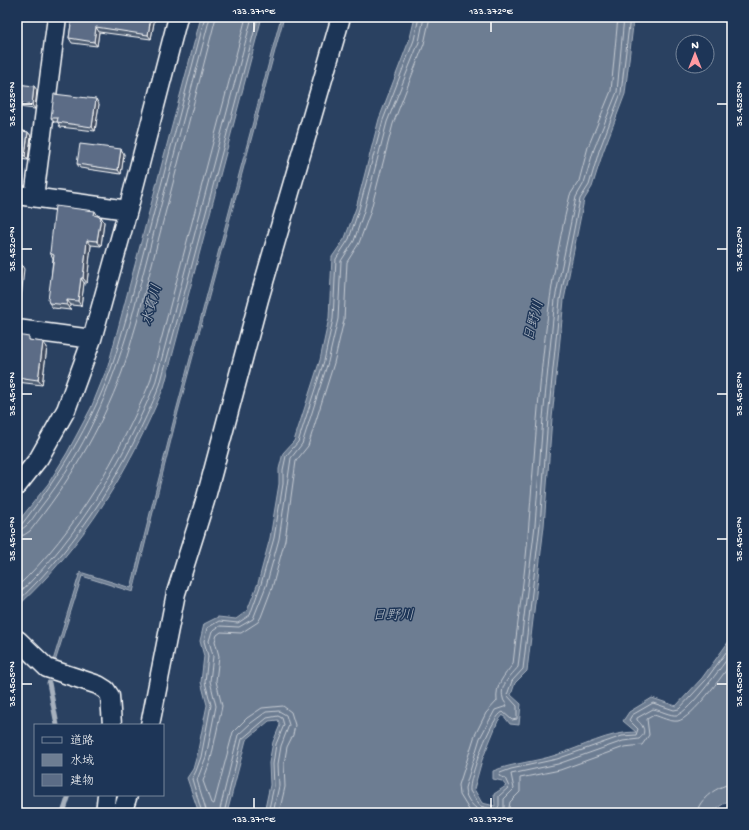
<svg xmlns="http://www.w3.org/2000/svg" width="749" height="830" font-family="'Gochi Hand','Klee One',sans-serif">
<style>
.water{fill:#6d7d92;stroke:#a7b1be}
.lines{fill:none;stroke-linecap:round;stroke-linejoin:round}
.shore{stroke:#c5cbd3;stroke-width:1}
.stream{stroke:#a7b1be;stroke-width:5}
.street-casing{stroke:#fff;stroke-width:21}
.street{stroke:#1d3557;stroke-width:18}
.wall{fill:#4e5d73;stroke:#fff}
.shaded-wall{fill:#404c5e;stroke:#fff}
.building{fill:#5b6c86;stroke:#fff}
.ticks{fill:none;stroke:#fff;stroke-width:1.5}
.labels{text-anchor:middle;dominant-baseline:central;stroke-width:3;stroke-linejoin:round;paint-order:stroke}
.water-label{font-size:14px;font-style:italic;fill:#b6bec8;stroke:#1d3557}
.neatline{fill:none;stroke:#fff;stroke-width:1.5}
.ticks-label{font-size:10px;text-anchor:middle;fill:#fff}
</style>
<rect width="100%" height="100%" fill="#2a4161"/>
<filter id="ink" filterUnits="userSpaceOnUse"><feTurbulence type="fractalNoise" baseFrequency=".025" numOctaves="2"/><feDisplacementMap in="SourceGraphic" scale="8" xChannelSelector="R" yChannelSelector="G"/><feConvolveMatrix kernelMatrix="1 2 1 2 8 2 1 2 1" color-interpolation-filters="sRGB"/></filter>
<g filter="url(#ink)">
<!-- water -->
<path class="water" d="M201 17H262L164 387C128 472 86 543 17 607V523L48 484 67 453 91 408 108 366Z
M281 17H284L178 412 133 592 82 576 54 665 52 664 80 572 131 588 176 411Z
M415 17H634L625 94 603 152 592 187 584 200 564 300 552 418 544 526 527 671 515 683 511 695 521 704 519 725 510 724 503 715 498 721 482 760 474 789 482 803 495 806 494 794 506 786 502 781 493 779V771C513 763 535 762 556 755 583 747 608 732 636 732L623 721 629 712 652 698 676 706 702 678 732 637V798L710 813H264L270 785 269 763 273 742 280 725 278 720 269 721 246 740 227 813H199L187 778 193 769 197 755 207 705 201 682 204 656 200 641 204 624 218 617 236 619 247 611 258 583 270 538 279 484V469L283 453 294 441 320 360 329 318 332 257 345 238 356 208 379 119 410 38Z"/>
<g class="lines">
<!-- shore -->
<path class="shore" d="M630 17 621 93 599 151 589 185 580 199 560 300 548 418 540 525 523 669 512 681 507 695 517 706V719L512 720 503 712C492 715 468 779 470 791L480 806 496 810 499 806V796L509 787 505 778 499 776 500 773 511 769 557 759 622 736 636 735 638 729 629 720 632 715 653 703 674 710 679 709 705 681 732 644
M17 525 22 524C59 476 90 426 111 369 117 352 121 335 126 319L205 17
M17 530C27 530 34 516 40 508 85 451 111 389 131 320L210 17
M17 536 24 535 30 531C69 482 100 431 122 372 128 355 132 338 137 322L216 17
M17 587C77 530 118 457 150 382L246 17
M17 595C80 536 122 462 155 384L252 17
M17 602C82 541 126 467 160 385L258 17
M202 813 192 779 196 771 201 757 211 705 205 682 208 656 204 641 207 628 219 621 238 623 250 615 261 584 274 538 283 484V470L286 456 298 442 324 361 333 319 336 259 349 239 359 209 383 120 414 40 419 17
M207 813 197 780 206 757 216 706 210 681 213 656 209 641 212 631 220 626 239 627 253 619 266 586 279 539 291 458 302 444 328 362 338 319 341 261 354 241 364 211 387 122 419 42 424 17
M219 813 238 735 251 723 266 712 279 711 286 715 289 725 281 746 278 764 279 786 273 813
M224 813 242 739 267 718 278 716 282 718 284 725 276 744 273 764 274 786 268 813
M279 813 285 787 284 764 287 747 293 735 295 725 291 712 283 706 262 708 247 718 233 732 214 804 211 803 203 781 211 759 222 706 216 681 219 656 215 641 217 635 221 632 241 633 258 622 261 617 272 588 285 540 296 461 308 446 334 363 344 320 347 262 359 243 370 213 393 124 424 44 430 17
M471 813 460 795 459 785 475 735 486 713 497 701C495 685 504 676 513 664 518 617 526 569 529 522 538 413 543 303 570 195L579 181 588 147 611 91 618 17
M485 813C475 810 465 799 465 788L480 738 495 710 507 706C506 703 503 701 503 698 499 685 512 675 518 667L535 525 543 418 555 299 576 197 584 183 594 149 617 92 624 17
M500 813 504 808V799L514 789 511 774 558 764 623 741 639 739C647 733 644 726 637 720V718L653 709C660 710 670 716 677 715 689 712 724 664 732 652
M508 813 510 802 520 792V778L560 770 624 747 642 745 649 735 647 719 654 715C661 717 670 722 678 721 692 718 723 675 732 662
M697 813C698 799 719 785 732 784"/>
<!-- stream -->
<path class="stream" d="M49 683 57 725
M63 813 69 795"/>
<!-- street casing -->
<g class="street-casing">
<path id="street" d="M17 195 128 210
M34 197 57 17
M17 329 92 339
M17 486 39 458 66 410 92 339 128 210 178 17
M18 640 47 668 98 685 106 690 110 696 112 725
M150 725 176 593 205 501 259 299 341 17
M105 813 107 795
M122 813 128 795"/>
</g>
<!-- street -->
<use href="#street" class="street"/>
</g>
<!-- wall -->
<path class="wall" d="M72 17H155L151 39 99 32 97 46 72 43 69 38Z
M17 84 37 90 35 109 19 107 17 121Z
M99 104 95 131 60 127 58 122H54L51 118Z
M17 130 28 132 31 136 28 160 17 159Z
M124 154 121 174 80 168 77 164Z
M95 211 98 216 101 217 104 222 101 246 91 245 87 283H84L81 306 71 305 70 310 53 308 49 303 53 258 50 253Z
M17 335 47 347 42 385 17 382Z"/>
<!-- shaded-wall -->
<path class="shaded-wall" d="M151 17H155L151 39 148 35Z
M96 27 99 32 97 46 94 42Z
M34 86 37 90 35 109 32 105Z
M96 99 99 104 95 131 92 127Z
M17 104 19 107 17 121Z
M28 132 31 136 28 160 25 156Z
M121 149 124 154 121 174 118 170Z
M101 217 104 222 101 246 97 241Z
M87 240 91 245 87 283 83 278Z
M21 264 24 269 20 309 17 305V297Z
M81 278 84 283 81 306 78 301Z
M67 300 71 305 70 310 67 305Z
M43 342 47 347 42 385 38 380Z"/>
<!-- building -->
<path class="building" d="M72 17H151L148 35 96 27 94 42 69 38Z
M17 84 34 86 32 105 17 102Z
M54 94 96 99 92 127 57 122 58 118H51Z
M17 130 28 132 25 156 17 155Z
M80 144 121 149 118 170 77 164Z
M55 206 95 211 94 215 101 217 97 241 87 240 83 278H81L78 301 67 300V305L49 303 48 300 54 255 50 253Z
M17 263 21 264 17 297Z
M17 335 29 337V340L43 342 38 380 17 377Z"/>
</g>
<!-- ticks -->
<path class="ticks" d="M254 22V32M491 22V32M22 104H32M717 104H727M22 249H32M717 249H727M22 394H32M717 394H727M22 539H32M717 539H727M22 684H32M717 684H727M254 798V808M491 798V808"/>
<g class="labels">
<!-- water labels -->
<g class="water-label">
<text transform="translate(153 305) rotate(-75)">水貫川</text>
<text transform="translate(535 321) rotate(-75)">日野川</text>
<text x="393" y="616">日野川</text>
</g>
</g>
<!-- margin -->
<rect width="749" height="830" fill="none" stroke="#1d3557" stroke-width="44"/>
<!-- legend -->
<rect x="34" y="724" width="130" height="72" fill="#1d3557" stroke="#77869a"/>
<rect x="42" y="737" width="20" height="6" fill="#1d3557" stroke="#77869a"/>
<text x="70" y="744" font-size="12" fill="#ffffff">道路</text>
<rect x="42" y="754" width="20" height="12" fill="#6d7d92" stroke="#77869a"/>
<text x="70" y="764" font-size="12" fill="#ffffff">水域</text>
<rect x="42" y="774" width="20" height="12" fill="#5b6c86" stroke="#77869a"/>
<text x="70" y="784" font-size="12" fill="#ffffff">建物</text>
<!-- north arrow -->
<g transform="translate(695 54)"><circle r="19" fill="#1d3557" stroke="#77869a"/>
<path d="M0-3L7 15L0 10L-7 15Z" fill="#ff9aa2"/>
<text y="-6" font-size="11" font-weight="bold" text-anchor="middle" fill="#ffffff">N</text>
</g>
<rect x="22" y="22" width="705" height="786" class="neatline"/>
<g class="ticks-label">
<text x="254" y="14">133.371°E</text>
<text x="491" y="14">133.372°E</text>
<text transform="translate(11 104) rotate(-90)" y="4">35.4525°N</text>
<text transform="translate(738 104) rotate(-90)" y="4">35.4525°N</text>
<text transform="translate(11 249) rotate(-90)" y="4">35.4520°N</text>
<text transform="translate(738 249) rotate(-90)" y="4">35.4520°N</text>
<text transform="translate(11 394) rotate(-90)" y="4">35.4515°N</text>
<text transform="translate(738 394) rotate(-90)" y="4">35.4515°N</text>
<text transform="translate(11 539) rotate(-90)" y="4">35.4510°N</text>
<text transform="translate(738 539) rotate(-90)" y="4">35.4510°N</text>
<text transform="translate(11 684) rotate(-90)" y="4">35.4505°N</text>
<text transform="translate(738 684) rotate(-90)" y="4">35.4505°N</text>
<text x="254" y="822">133.371°E</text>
<text x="491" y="822">133.372°E</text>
</g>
</svg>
